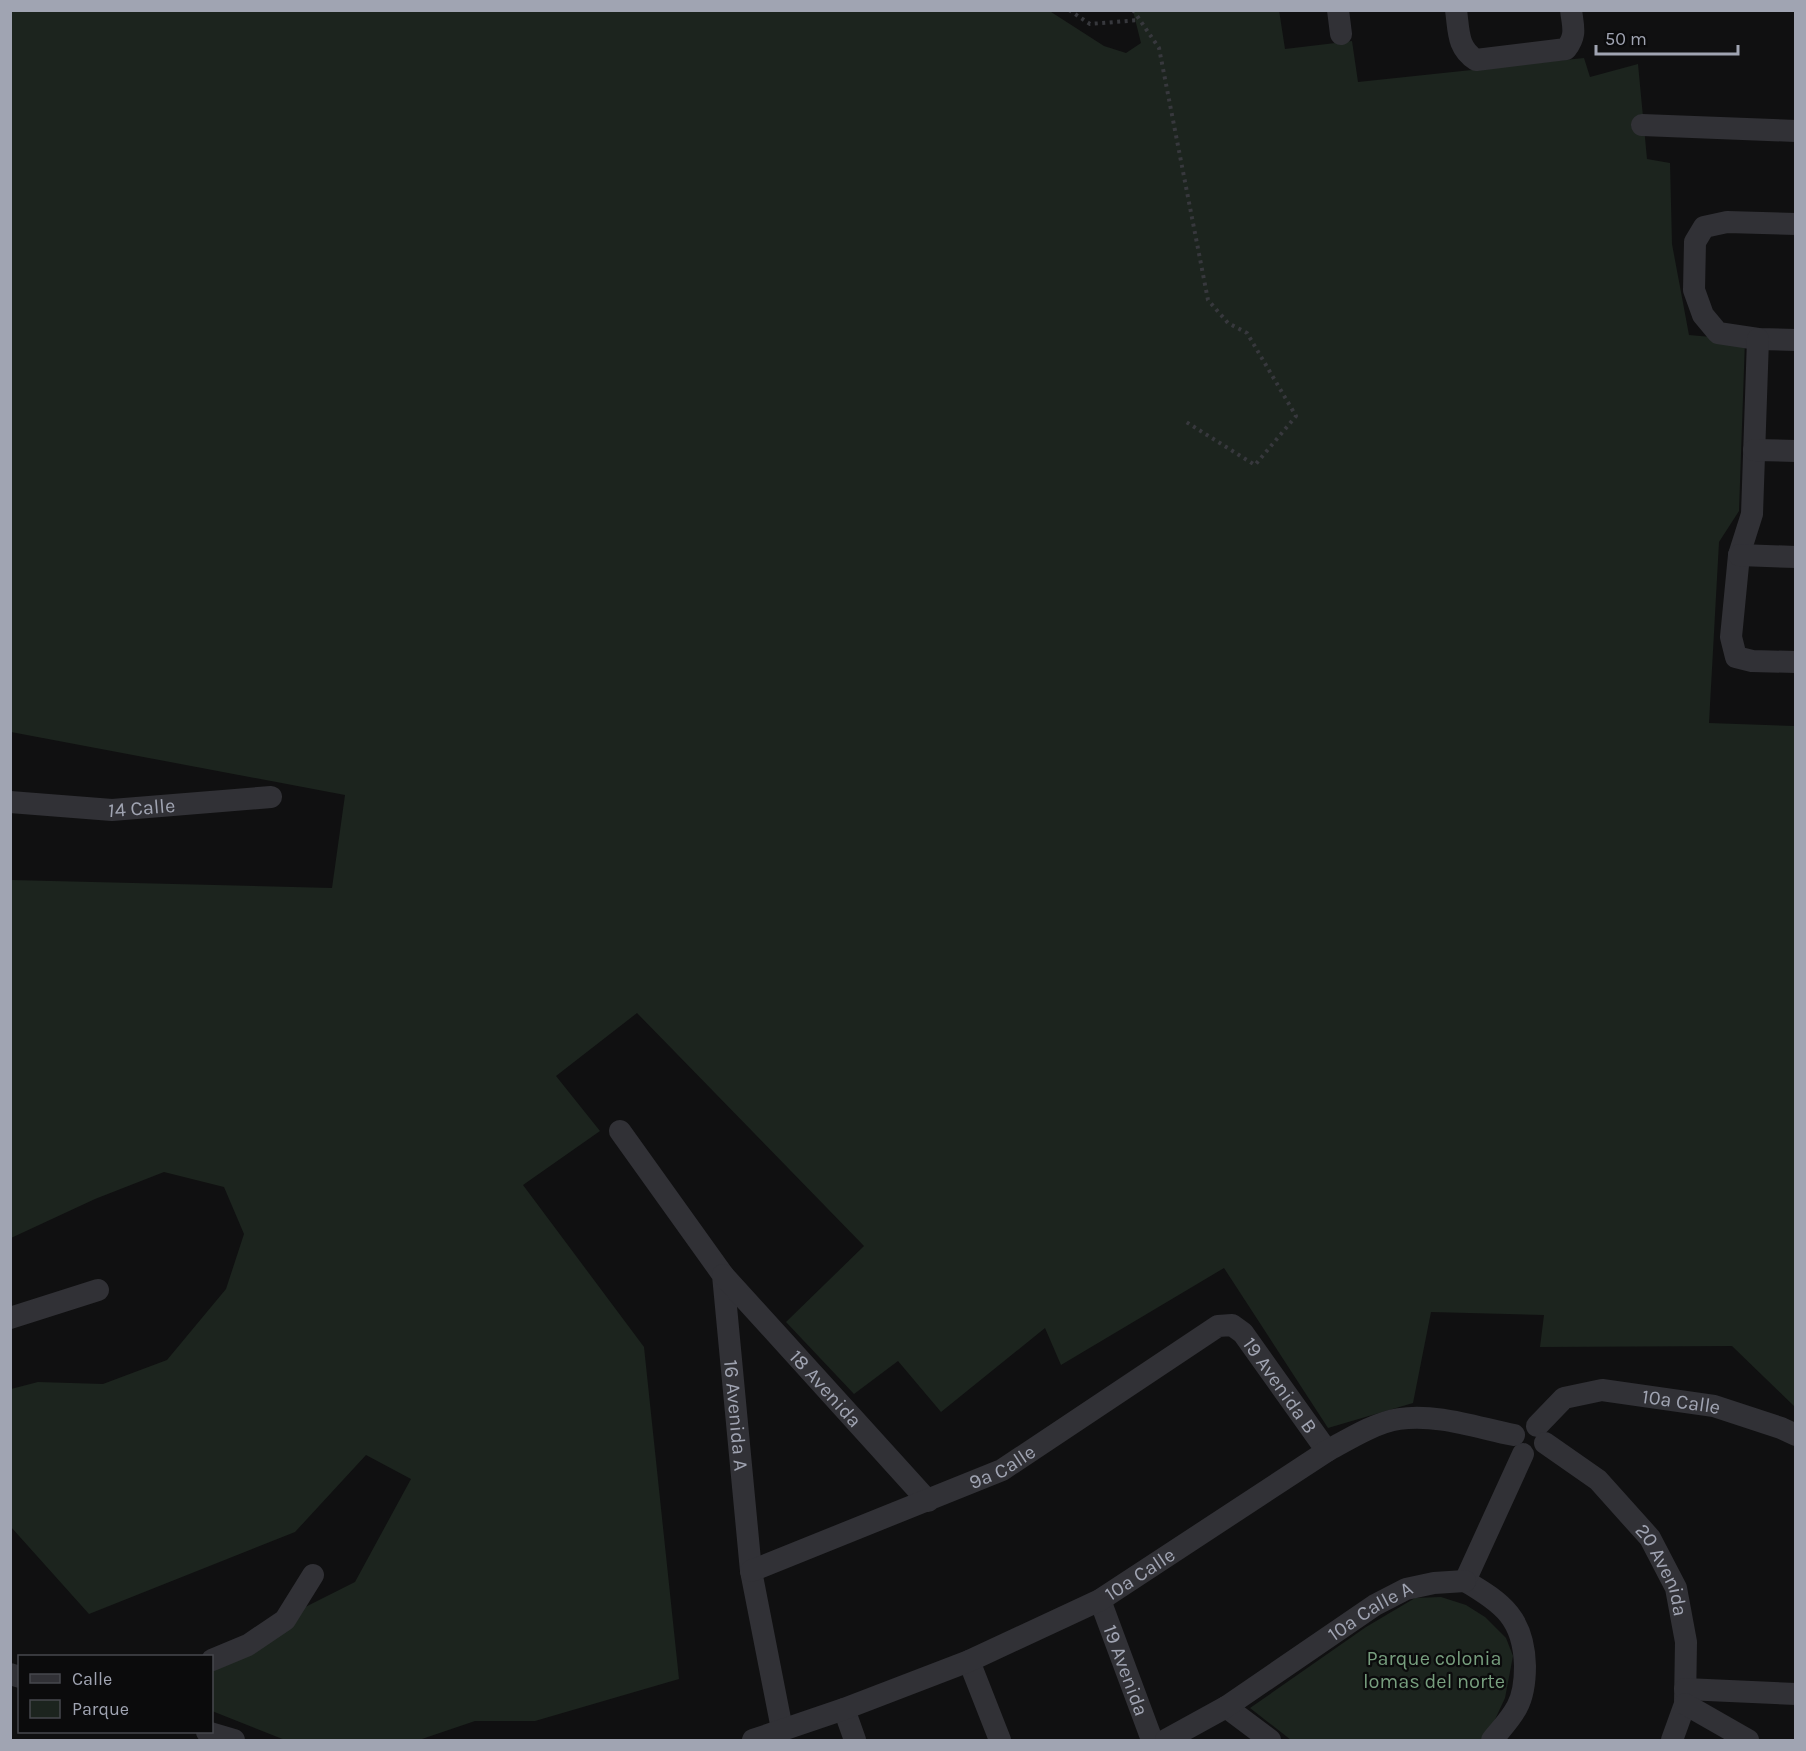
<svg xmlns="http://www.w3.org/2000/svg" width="1806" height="1751" font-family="Karla,sans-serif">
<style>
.green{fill:#1c241e}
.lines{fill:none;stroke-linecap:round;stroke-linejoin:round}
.path{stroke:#37383d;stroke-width:4;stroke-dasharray:3 4.5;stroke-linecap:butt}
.minor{stroke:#313136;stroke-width:22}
.labels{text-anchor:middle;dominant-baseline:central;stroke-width:4.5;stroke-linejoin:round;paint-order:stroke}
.street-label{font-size:20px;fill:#a0a4b2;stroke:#0b0b0c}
.park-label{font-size:20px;fill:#779e7e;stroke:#0b0b0c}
</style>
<rect width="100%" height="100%" fill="#101011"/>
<!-- green -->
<path class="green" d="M1048 10 1104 46 1126 53 1141 43 1133 11 1279 10 1285 49 1352 41 1358 82 1584 58 1590 77 1638 64 1647 159 1670 163 1672 244 1689 335 1745 340 1739 511 1719 542 1709 723 1795 726V1407L1732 1346 1540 1347 1544 1315 1431 1312 1413 1403 1328 1428 1224 1268 1061 1365 1045 1328 941 1412 898 1361 854 1394 786 1322 864 1246 637 1013 556 1076 600 1131 523 1185 644 1347 679 1679 535 1721H475L419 1740H285L212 1711V1656H208L355 1582 411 1479 366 1455 295 1532 89 1614 11 1527V1389L38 1382 103 1384 167 1360 226 1289 244 1234 224 1187 164 1172 95 1199 11 1238V880L332 888 345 795 11 732V11Z
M1441 1597 1466 1605 1485 1617 1506 1638 1513 1656 1505 1698 1492 1726 1481 1740H1291L1250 1708 1366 1627 1415 1598Z"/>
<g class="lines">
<!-- path -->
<path class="path" d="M1069 10 1090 24 1139 20
M1133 10 1159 48 1208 300 1228 323 1247 333 1296 416 1255 465 1183 420"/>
<!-- minor -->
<g class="minor">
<path d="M1338 10 1341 34"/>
<path d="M1456 10C1459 31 1457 48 1476 60L1566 49C1577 35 1573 27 1571 10"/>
<path d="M1642 125 1796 131"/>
<path d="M1796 224 1727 222 1704 227 1695 242 1694 290 1703 315 1718 333 1758 339 1796 340"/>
<path d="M1758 339 1752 514 1739 555 1731 637 1736 657 1752 661 1796 662"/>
<path d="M1754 450 1796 451"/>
<path d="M1739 555 1796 557"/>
<path id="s1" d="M10 802 112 810 271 797"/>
<path id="s2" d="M620 1131 723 1275 751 1571 782 1729"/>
<path id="s3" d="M723 1275 928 1501"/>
<path d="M10 1318 98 1290"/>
<path id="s4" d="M1537 1426 1564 1398 1602 1390 1714 1406 1781 1428 1796 1435"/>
<path id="s5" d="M1545 1443 1598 1480 1650 1538 1676 1588 1686 1642 1685 1704 1672 1740"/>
<path id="s6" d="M751 1571 1002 1470 1218 1326 1232 1325 1243 1333 1327 1451"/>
<path d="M1465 1581C1503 1603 1524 1619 1525 1666 1525 1678 1523 1696 1517 1707 1511 1719 1500 1730 1492 1740"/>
<path d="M1465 1581 1523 1454"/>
<path id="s7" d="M1100 1600 1152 1740"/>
<path d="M212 1660 248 1645 285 1620 313 1575"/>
<path d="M969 1661 1000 1740"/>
<path d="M10 1674 20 1677"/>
<path d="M1685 1689 1796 1694"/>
<path d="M1685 1704 1748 1740"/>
<path d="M1226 1707 1270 1740"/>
<path d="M844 1709 855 1740"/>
<path d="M207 1732 234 1740"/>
<path id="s8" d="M753 1740 844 1709 969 1661 1100 1600 1327 1451C1349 1439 1374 1423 1399 1419 1436 1413 1478 1428 1514 1435"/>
<path id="s9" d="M1166 1740 1226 1707 1375 1605 1406 1589 1434 1583 1465 1581"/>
</g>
</g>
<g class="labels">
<!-- street labels -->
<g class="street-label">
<text stroke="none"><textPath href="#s1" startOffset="132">14 Calle</textPath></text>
<text stroke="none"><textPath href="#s6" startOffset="622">19 Avenida B</textPath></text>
<text stroke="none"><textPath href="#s3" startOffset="153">18 Avenida</textPath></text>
<text stroke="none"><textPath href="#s4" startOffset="158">10a Calle</textPath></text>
<text stroke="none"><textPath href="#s2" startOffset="318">16 Avenida A</textPath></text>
<text stroke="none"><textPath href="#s6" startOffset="272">9a Calle</textPath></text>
<text stroke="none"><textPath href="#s5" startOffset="177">20 Avenida</textPath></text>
<text stroke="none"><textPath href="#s8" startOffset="422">10a Calle</textPath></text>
<text stroke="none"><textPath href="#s9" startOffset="242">10a Calle A</textPath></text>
<text stroke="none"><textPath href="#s7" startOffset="75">19 Avenida</textPath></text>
</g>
<!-- park labels -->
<g class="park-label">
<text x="1434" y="1658">Parque colonia<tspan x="1434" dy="23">lomas del norte</tspan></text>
</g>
</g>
<!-- border -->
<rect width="1806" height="1751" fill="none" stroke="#a0a4b2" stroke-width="24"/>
<!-- legend -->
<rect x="18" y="1655" width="195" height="78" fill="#0b0b0c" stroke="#47484e" stroke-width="1.5"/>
<rect x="30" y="1674" width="30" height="9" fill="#313136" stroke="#47484e" stroke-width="1.5"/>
<text x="72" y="1685" font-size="18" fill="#a0a4b2">Calle</text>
<rect x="30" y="1700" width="30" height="18" fill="#1c241e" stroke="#47484e" stroke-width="1.5"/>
<text x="72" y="1715" font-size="18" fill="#a0a4b2">Parque</text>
<!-- scale -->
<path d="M1596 45v9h142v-9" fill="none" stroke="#a0a4b2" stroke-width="3"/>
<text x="1605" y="45" font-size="18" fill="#a0a4b2" stroke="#0b0b0c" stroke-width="4.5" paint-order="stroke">50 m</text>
</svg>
